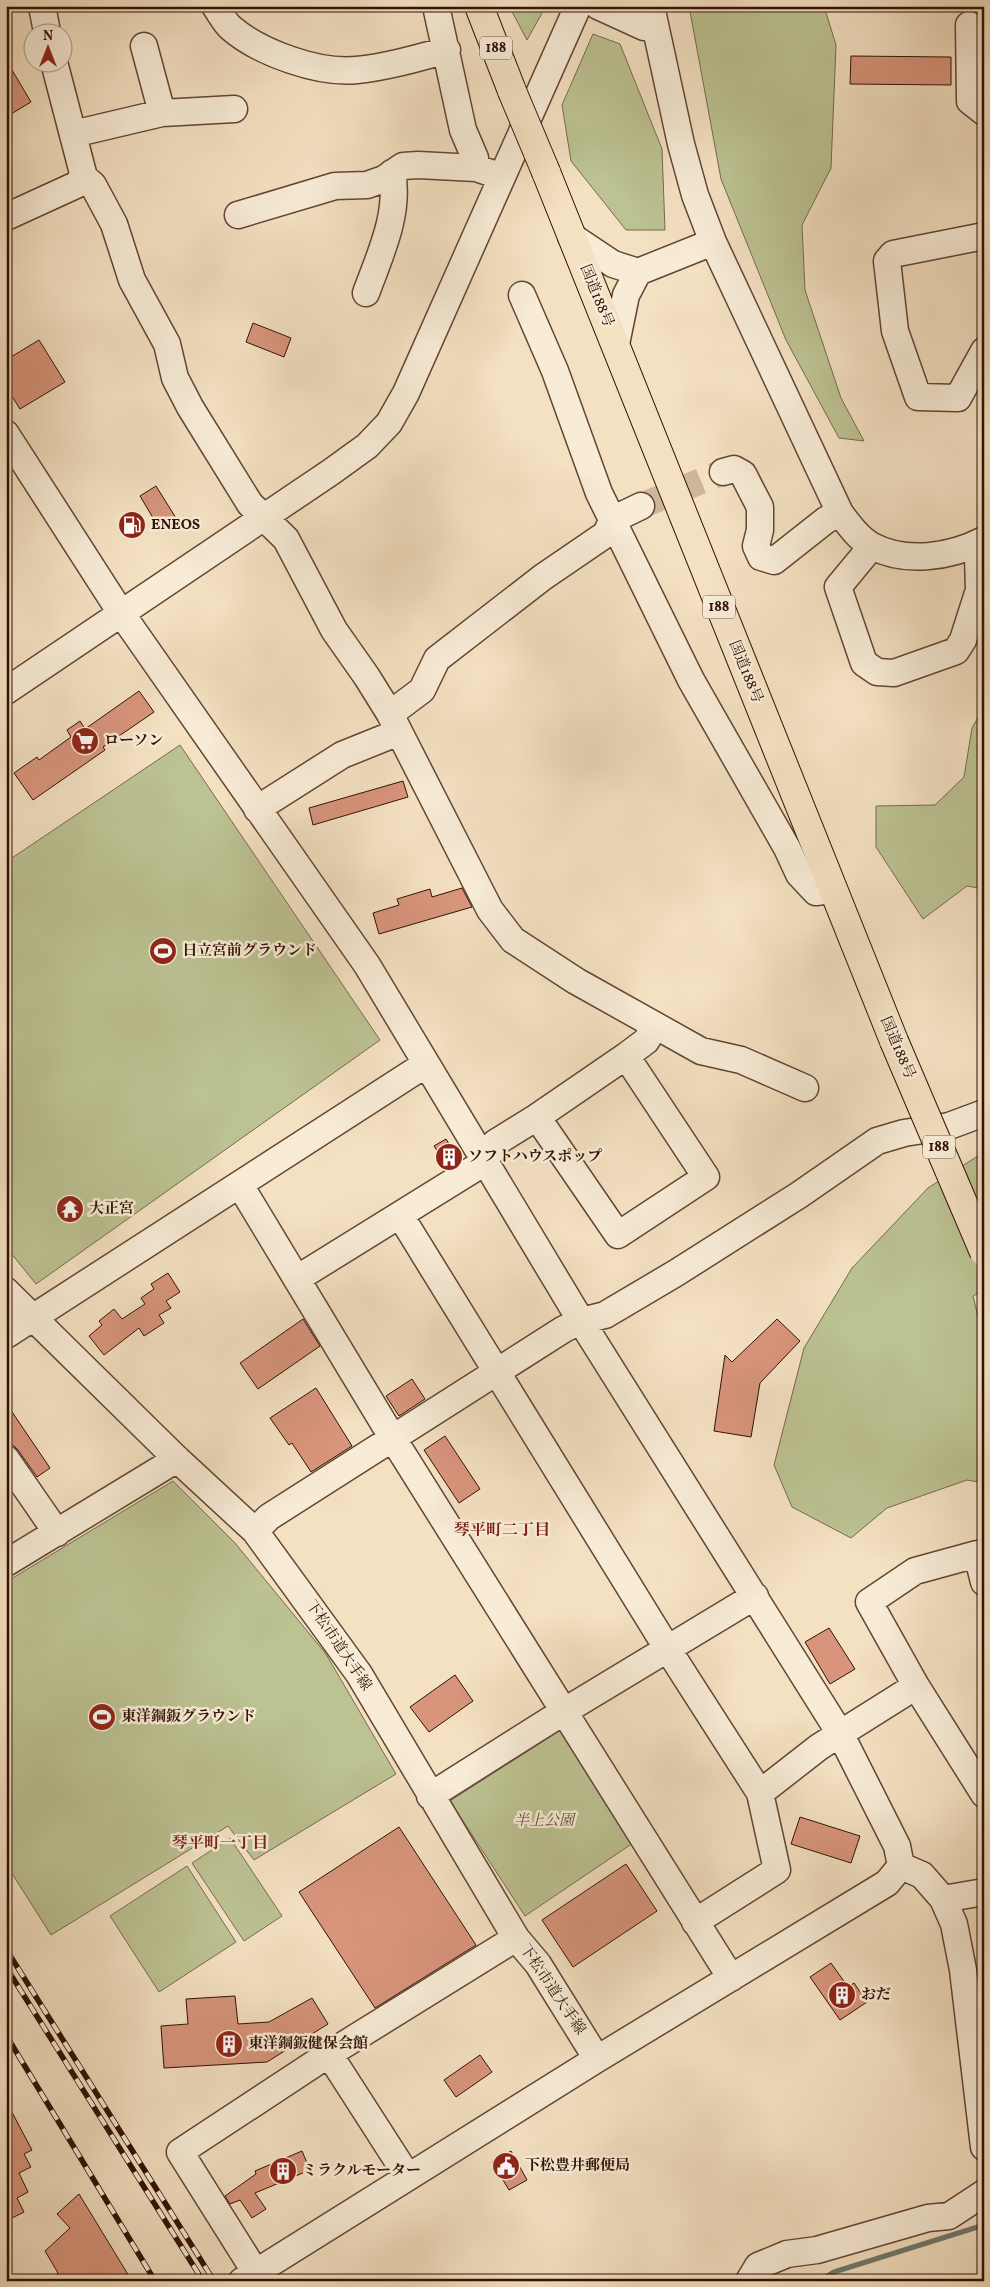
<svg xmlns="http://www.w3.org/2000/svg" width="990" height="2287" font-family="Vollkorn,'Noto Serif JP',serif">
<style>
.green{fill:#bcc292;stroke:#766a4c}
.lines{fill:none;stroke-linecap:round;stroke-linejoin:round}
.stream{stroke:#71786f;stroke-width:5.5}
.building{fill:#d8957c;stroke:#311105}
.minor-tunnel{stroke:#cdb79c;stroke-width:26;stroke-dasharray:26 13;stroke-linecap:butt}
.minor-casing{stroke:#624534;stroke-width:29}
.highway-casing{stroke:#311105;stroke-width:30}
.minor{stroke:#f8ecd7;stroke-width:26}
.highway{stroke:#f4e1c2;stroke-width:28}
.rail-casing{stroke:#311105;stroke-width:5.5}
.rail{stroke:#f8ecd7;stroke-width:4;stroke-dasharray:11;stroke-linecap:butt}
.highway-bridge-casing{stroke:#311105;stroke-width:30;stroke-linecap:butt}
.highway-bridge{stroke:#f4e1c2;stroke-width:28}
.labels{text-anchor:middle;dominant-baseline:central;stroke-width:5;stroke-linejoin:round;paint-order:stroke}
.shield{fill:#f8ecd7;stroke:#6d5344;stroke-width:1}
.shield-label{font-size:14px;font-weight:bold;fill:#311105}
.street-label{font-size:15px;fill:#311105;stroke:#f8ecd7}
.poi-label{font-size:15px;font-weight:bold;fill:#311105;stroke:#f8ecd7;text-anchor:start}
.park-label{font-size:15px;font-style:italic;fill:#624f36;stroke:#f8ecd7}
.neighbourhood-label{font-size:16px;font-weight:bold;fill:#7a1f14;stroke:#f8ecd7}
</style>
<rect width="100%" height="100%" fill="#f4e1c2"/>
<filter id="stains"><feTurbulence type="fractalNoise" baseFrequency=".004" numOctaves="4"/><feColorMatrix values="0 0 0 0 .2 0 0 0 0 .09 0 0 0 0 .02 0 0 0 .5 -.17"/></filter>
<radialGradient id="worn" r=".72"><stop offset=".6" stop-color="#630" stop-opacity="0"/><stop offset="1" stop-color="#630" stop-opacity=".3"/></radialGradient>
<!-- green -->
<path class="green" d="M509 6H546L527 40Z
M689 6H824L836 45 831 168 802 225 805 290 841 398 864 441 839 438 786 340 721 179Z
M593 34 620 44 662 149 665 230H626L571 161 562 105Z
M984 707V889L967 886 923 919 876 847V806L935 805 964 777 972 728Z
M180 745 380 1040 36 1284 6 1247V862Z
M984 1152V1290L973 1296 984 1341V1483L967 1480 887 1508 851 1538 792 1507 774 1465 804 1348 852 1268 928 1188Z
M173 1481 235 1543 326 1654 396 1774 254 1860 228 1826 51 1935 6 1864V1582Z
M565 1727 636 1841 525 1916 450 1801Z
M230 1838 282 1916 244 1941 192 1863Z
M187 1866 236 1942 159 1992 110 1916Z"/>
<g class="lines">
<!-- stream -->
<path class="stream" d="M820 2281 834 2272 984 2225"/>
</g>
<!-- building -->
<path class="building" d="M851 56 951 57V85L850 84Z
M6 60 31 102 6 117Z
M253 323 291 338 284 357 246 342Z
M39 340 65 382 20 409 6 387V360Z
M156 486 176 518 159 528 140 496Z
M139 691 154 712 103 747 105 750 33 800 14 773 37 757 39 760 71 737 67 730 80 721 85 729Z
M403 781 408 797 313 825 309 808Z
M462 888 472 907 379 934 373 913 399 905 397 899 430 889 432 897Z
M446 1139 459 1160 448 1167 434 1146Z
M168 1273 180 1292 166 1301 171 1308 159 1315 164 1323 144 1336 139 1328 104 1355 89 1336 102 1325 99 1321 114 1309 122 1319 145 1304 141 1298 154 1289 151 1284Z
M303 1319 320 1346 258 1389 240 1363Z
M777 1319 800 1341 760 1383 751 1437 714 1431 725 1355 732 1362Z
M412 1379 425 1399 399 1416 386 1396Z
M316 1388 352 1446 311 1472 292 1443 289 1445 270 1418Z
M6 1403 50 1468 37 1477 18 1450 6 1438Z
M445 1436 480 1489 459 1503 424 1450Z
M829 1628 855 1669 830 1684 805 1642Z
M455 1675 473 1701 429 1732 410 1707Z
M800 1817 860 1836 851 1863 791 1844Z
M399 1827 476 1945 375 2008 299 1892Z
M626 1864 657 1911 573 1967 542 1920Z
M831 1963 848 1987 854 1983 867 2002 840 2020 810 1977Z
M235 1996 238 2024 269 2022 312 1998 328 2024 267 2062 164 2068 161 2026 188 2024 186 1999Z
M480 2055 492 2072 456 2097 444 2080Z
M6 2101 32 2150 24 2154 31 2167 19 2173 28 2192 17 2198 24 2212 6 2221Z
M302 2151 310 2170 255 2193 266 2209 252 2218 240 2200 230 2204 225 2196 256 2174 255 2171Z
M511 2151 527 2180 509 2190 492 2162Z
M79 2194 132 2281H53L58 2273 45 2251 70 2228 57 2214Z"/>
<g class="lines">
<!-- minor-tunnel -->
<path class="minor-tunnel" d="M641 506 723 472"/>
<!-- minor casing -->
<g class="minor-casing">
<path id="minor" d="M42 6 47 32
M215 6C220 13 225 23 231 28 260 53 319 74 357 70 387 67 418 58 447 50
M436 6 463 130 475 158 476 168 491 173
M598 6 644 27 655 28
M651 6 681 144 695 195 713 242 840 513C849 525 859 539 872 546 906 564 951 557 984 540
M969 25 970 101 984 112
M144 46 162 113
M54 62 84 177 93 185 114 224 132 280 167 344 175 378 190 407 250 504 286 539 334 630 367 677 390 714 490 910 513 940 576 981 701 1051 741 1060 805 1088
M73 134 162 113 234 109
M238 215 335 186 367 185 384 179 403 166 418 165 476 168
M6 217 76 185 84 177
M571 236 613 264 638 272 713 242
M984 236 893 254 887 261 895 331 918 397 958 398 984 351
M366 293C380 255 400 213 392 173
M522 295 555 371 599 493 691 680 787 848 799 874 816 892 832 890
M616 344 626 295 638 272
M6 434 121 613 367 965 581 1321 841 1735 897 1846 901 1866
M723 472 734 469 743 474 760 507V530L756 546 761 557 774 561 826 520 840 513
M872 546 838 587 864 663 877 672 894 673 956 651 963 640 979 590 978 557 973 545
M6 691 331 472 367 446 389 423 406 393 578 6
M390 714 422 690 437 659 543 577 606 534 612 520 641 506
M257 809 342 755 399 732
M537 1117 618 1235 706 1177 626 1056
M240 1185 392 1437 731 1978
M400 1215 667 1648 760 1793
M298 1278 485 1162 495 1143 537 1117 626 1056 646 1041 655 1026
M6 1291 177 1459 255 1531 359 1674 516 1938 538 1964 597 2059
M6 1335 426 1064
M6 1459 57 1533
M255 1531 269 1517 564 1329 581 1321 605 1315 676 1273 799 1195 877 1141 904 1133 949 1126 984 1113
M6 1563 177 1459
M984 1582 977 1554 915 1571 869 1602 916 1686 984 1794
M430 1796 563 1712 755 1596
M901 1866 922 1875 943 1899 954 1924 963 1970 984 2147
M943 1899 984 1892
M695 1922 777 1870 760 1793 819 1747 916 1686
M329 2054 408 2177
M242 2281 597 2059 887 1883 901 1866
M261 2281 180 2152 329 2054 516 1938
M749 2281 758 2266 787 2254 817 2250 928 2218 949 2216 984 2193"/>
</g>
<!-- highway casing -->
<g class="highway-casing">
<path id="highway" d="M479 6 512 91
M546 172 894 1041"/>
</g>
<!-- minor -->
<use href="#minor" class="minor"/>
<!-- highway -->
<use href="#highway" class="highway"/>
<!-- rail casing -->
<g class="rail-casing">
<path id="rail" d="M6 1949 214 2281
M6 1967 203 2281
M6 2035 155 2281"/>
</g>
<!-- rail -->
<use href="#rail" class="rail"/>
<!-- highway-bridge casing -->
<g class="highway-bridge-casing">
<path id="highway-bridge" d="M512 91 546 172
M894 1041 984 1252"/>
</g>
<!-- highway-bridge -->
<use href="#highway-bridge" class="highway-bridge"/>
</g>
<!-- icons -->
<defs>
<g id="fuel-disc" transform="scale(1.4375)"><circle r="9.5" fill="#8f2418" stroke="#f8ecd7"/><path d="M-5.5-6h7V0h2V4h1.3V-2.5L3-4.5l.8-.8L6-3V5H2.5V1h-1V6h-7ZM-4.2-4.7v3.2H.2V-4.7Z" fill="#fff"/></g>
<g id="supermarket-disc" transform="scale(1.4375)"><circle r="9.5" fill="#8f2418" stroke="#f8ecd7"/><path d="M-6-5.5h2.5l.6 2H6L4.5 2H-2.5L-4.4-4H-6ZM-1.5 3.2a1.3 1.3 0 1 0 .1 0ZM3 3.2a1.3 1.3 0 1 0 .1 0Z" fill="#fff"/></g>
<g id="stadium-disc" transform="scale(1.4375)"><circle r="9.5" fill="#8f2418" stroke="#f8ecd7"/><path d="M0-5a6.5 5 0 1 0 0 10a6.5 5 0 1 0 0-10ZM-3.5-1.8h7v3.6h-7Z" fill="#fff"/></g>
<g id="building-disc" transform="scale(1.4375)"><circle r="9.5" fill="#8f2418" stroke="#f8ecd7"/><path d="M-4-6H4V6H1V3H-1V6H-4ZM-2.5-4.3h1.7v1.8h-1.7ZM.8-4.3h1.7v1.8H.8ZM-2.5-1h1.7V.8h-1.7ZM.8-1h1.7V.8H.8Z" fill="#fff"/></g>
<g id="temple-disc" transform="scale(1.4375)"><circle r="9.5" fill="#8f2418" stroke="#f8ecd7"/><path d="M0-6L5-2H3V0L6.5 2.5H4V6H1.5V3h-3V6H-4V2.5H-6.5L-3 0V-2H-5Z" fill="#fff"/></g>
<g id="civic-disc" transform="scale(1.4375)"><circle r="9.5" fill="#8f2418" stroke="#f8ecd7"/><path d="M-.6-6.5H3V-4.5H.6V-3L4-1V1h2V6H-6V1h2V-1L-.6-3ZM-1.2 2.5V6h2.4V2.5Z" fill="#fff"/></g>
</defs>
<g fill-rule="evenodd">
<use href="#fuel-disc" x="132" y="525"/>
<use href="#supermarket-disc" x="85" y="741"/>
<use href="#stadium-disc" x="163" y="951"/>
<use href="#building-disc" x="449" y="1157"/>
<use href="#temple-disc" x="70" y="1209"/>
<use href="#stadium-disc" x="102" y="1717"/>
<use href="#building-disc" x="842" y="1995"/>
<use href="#building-disc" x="229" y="2044"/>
<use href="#civic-disc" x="506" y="2166"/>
<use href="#building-disc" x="283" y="2171"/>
</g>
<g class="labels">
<!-- shield labels -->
<g class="shield">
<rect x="480" y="36.5" width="32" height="23" rx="4"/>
<rect x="703" y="595.5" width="32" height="23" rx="4"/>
<rect x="923" y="1135.5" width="32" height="23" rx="4"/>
</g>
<g class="shield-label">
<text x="496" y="48">188</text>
<text x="719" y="607">188</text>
<text x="939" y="1147">188</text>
</g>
<!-- street labels -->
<g class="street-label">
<text transform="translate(596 296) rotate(68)">国道188号</text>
<text transform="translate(745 672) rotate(68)">国道188号</text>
<text transform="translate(897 1048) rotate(67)">国道188号</text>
<text transform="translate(338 1646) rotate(56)">下松市道大手線</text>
<text transform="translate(552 1990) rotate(56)">下松市道大手線</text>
</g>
<!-- poi labels -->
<g class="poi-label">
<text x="151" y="525">ENEOS</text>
<text x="104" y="741">ローソン</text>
<text x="182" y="951">日立宮前グラウンド</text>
<text x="468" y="1157">ソフトハウスポップ</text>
<text x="89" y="1209">大正宮</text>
<text x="121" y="1717">東洋鋼鈑グラウンド</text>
<text x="861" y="1995">おだ</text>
<text x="248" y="2044">東洋鋼鈑健保会館</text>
<text x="525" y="2166">下松豊井郵便局</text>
<text x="302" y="2171">ミラクルモーター</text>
</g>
<!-- park labels -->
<g class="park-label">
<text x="544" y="1821">半上公園</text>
</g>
<!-- neighbourhood labels -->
<g class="neighbourhood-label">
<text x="502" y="1531">琴平町二丁目</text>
<text x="220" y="1844">琴平町一丁目</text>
</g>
</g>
<!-- margin -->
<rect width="990" height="2287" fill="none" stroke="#f4e1c2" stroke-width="25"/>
<rect x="8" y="8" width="975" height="2272" fill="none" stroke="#311105" stroke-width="2.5"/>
<rect x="12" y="12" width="965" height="2262" fill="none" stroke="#311105"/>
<!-- north arrow -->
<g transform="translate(48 48)"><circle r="24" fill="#f8ecd7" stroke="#a89483"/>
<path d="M0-4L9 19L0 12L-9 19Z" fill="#8f2418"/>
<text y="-8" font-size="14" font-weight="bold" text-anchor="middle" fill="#311105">N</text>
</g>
<rect width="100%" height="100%" filter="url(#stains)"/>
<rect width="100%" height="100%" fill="url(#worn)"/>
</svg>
